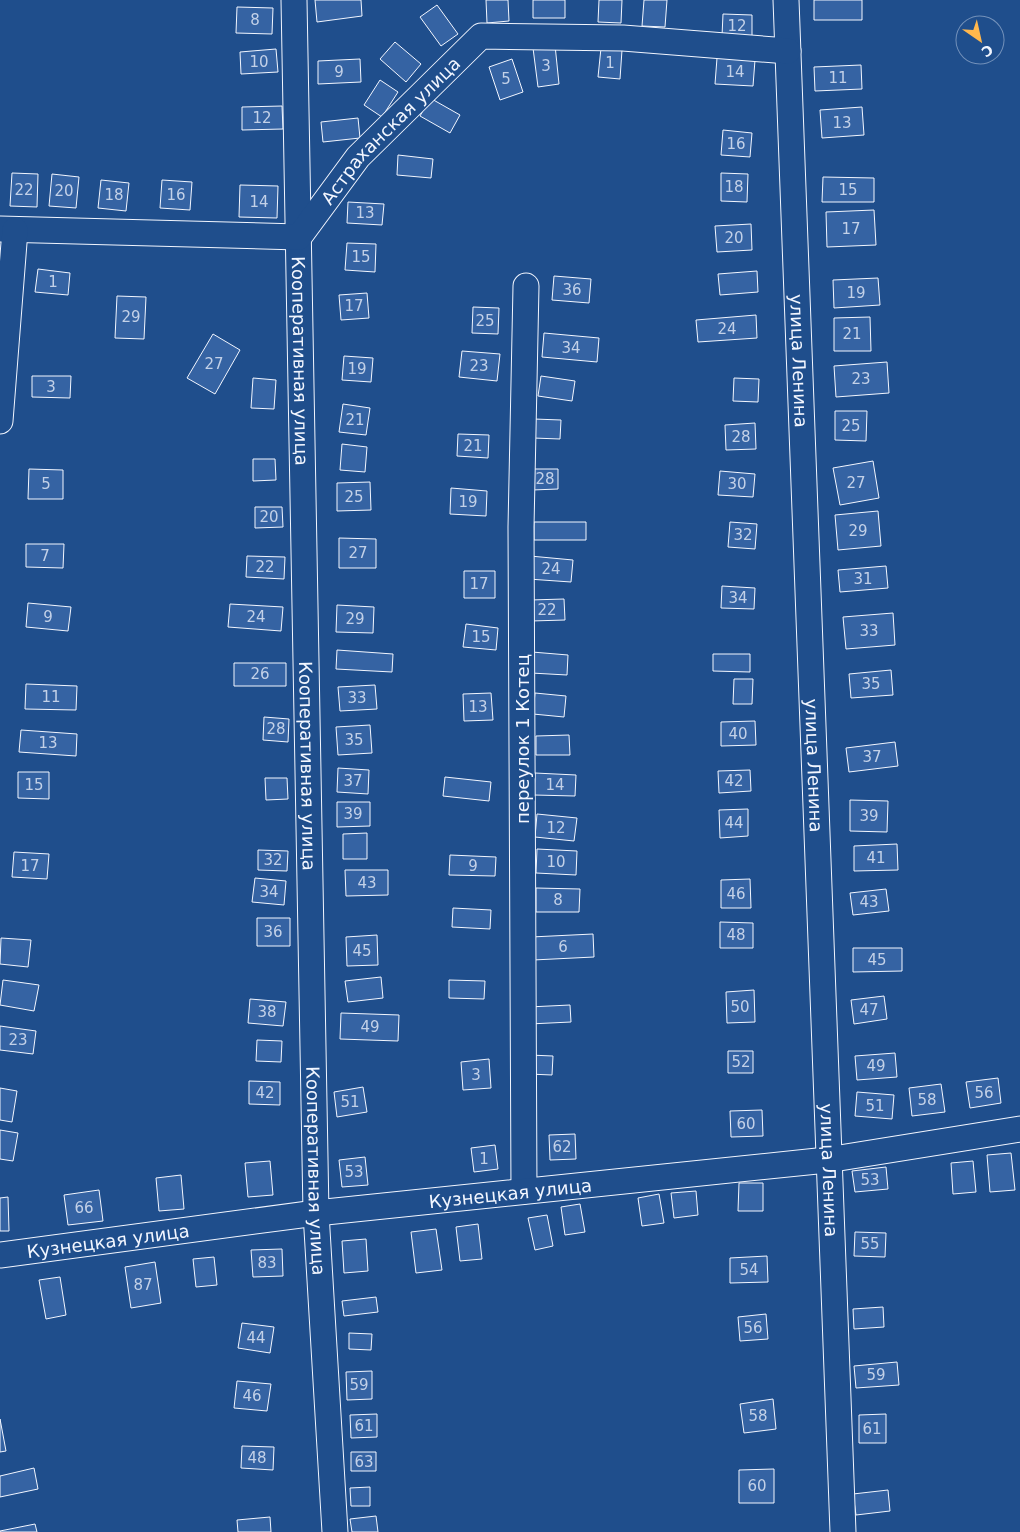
<svg xmlns="http://www.w3.org/2000/svg" width="1020" height="1532" font-family="'DejaVu Sans',sans-serif">
<style>
.building{fill:#3563a3;stroke:#f2f6ff}
.lines{fill:none;stroke-linecap:round;stroke-linejoin:round}
.minor-casing{stroke:#f2f6ff;stroke-width:27}
.minor{stroke:#1f4e8c;stroke-width:25}
.labels{text-anchor:middle;dominant-baseline:central;stroke-width:4;stroke-linejoin:round;paint-order:stroke}
.number-label{font-size:15px;fill:#c3d1e8}
.street-label{font-size:18px;fill:#f2f6ff;stroke:#1f4e8c}
</style>
<rect width="100%" height="100%" fill="#1f4e8c"/>
<!-- building -->
<path class="building" d="M315 0H361L362 16 317 22Z
M486 0H508L509 21 487 23Z
M533 0H565V18H533Z
M599 0H622L621 23 598 22Z
M644 0H667L665 27 642 26Z
M814 0H862V20H814Z
M437 5 458 34 441 46 420 17Z
M237 7 273 8 272 34 236 33Z
M723 14 752 15V37L722 36Z
M395 42 421 64 406 82 380 59Z
M555 45 559 84 538 87 533 48Z
M601 48 622 50 620 79 598 77Z
M276 49 278 72 241 74 240 52Z
M717 58 755 60 753 86 715 84Z
M360 59 361 82 318 84V61Z
M512 59 523 92 500 100 489 67Z
M861 65 862 89 815 91 814 67Z
M380 80 398 92 382 117 364 105Z
M430 98 460 115 450 133 420 116Z
M282 106 283 129 242 130V107Z
M862 107 864 135 822 138 820 110Z
M358 118 360 138 323 142 321 122Z
M723 130 752 133 750 157 721 155Z
M398 155 433 159 431 178 397 175Z
M12 173 38 174 37 207 10 206Z
M721 173 748 174 747 202 721 201Z
M52 174 79 177 76 208 49 206Z
M823 177 874 178V202H822Z
M101 180 129 183 126 211 98 208Z
M162 180 192 182 190 210 160 208Z
M240 185 278 186 277 218 239 217Z
M348 202 384 204 382 225 347 223Z
M874 210 876 245 827 247 826 212Z
M751 224 752 250 717 252 715 226Z
M347 243 376 244 375 272 345 270Z
M38 269 70 273 68 295 35 292Z
M757 271 758 292 720 295 718 274Z
M554 276 591 279 589 303 552 300Z
M878 278 880 305 834 308 833 280Z
M367 293 369 318 341 320 339 295Z
M117 296 146 297 144 339 115 338Z
M473 307 499 308 498 334 472 333Z
M756 315 757 338 698 342 696 320Z
M870 317 871 351H834V318Z
M544 333 599 338 597 362 542 357Z
M213 334 240 350 215 394 187 378Z
M462 351 500 354 497 381 459 377Z
M344 356 373 358 371 382 342 380Z
M887 362 889 393 836 397 834 366Z
M32 376H71L70 398 32 397Z
M541 376 575 381 572 401 538 396Z
M253 378 276 380 274 409 251 408Z
M734 378 759 379 758 402 733 401Z
M343 404 370 408 366 435 339 432Z
M835 411H867L866 441 835 440Z
M534 419 561 420 560 439 533 438Z
M755 423 756 449 726 450 725 425Z
M458 434 489 435 488 458 457 456Z
M342 444 367 447 365 472 340 470Z
M253 459H275L276 480 253 481Z
M873 461 879 498 840 505 833 468Z
M29 469 63 470V499H28Z
M531 469H558V489L532 490Z
M720 471 755 474 753 497 718 495Z
M370 482 371 510 337 511V483Z
M451 488 487 491 486 516 450 514Z
M255 507H282L283 527 255 528Z
M878 511 881 546 838 550 835 515Z
M534 522H586V540H534Z
M730 522 757 524 755 549 728 547Z
M339 538 376 539V568H339Z
M26 544H64L63 568 26 567Z
M247 556 285 557 284 579 246 577Z
M530 556 573 560 571 582 528 579Z
M886 566 888 588 840 592 838 570Z
M464 571H495V598H464Z
M722 586 755 588 754 609 721 608Z
M564 599 565 620 531 621 530 600Z
M28 603 71 607 68 631 26 627Z
M230 604 283 607 281 631 228 627Z
M337 605 374 607 373 633 336 632Z
M893 613 895 645 846 649 843 617Z
M466 624 498 628 496 650 463 647Z
M337 650 393 654 392 672 336 669Z
M532 652 568 655 567 675 531 673Z
M713 654H750V672L713 671Z
M234 663H286V686H234Z
M891 670 893 695 851 698 849 674Z
M734 679H753L752 704H733Z
M26 684 77 686 76 710 25 709Z
M375 685 377 709 340 711 338 687Z
M491 693 493 720 464 721 463 694Z
M535 693 566 696 564 717 533 714Z
M264 717 289 719 288 742 263 740Z
M755 721 756 745 721 746V722Z
M370 725 372 753 338 755 336 727Z
M21 730 77 734 76 756 19 752Z
M569 735 570 755H536V736Z
M895 742 898 766 849 772 846 748Z
M338 768 369 770 368 794 337 792Z
M750 770 751 791 719 793 718 771Z
M18 772H49V799L18 798Z
M535 773 576 775 575 796 534 795Z
M445 777 491 782 489 801 443 796Z
M265 778H287L288 799 266 800Z
M850 800 888 801 887 832 850 831Z
M337 802H370V826L337 827Z
M748 809V836L720 838 719 810Z
M537 814 577 818 574 841 535 837Z
M367 833V859H343V834Z
M897 844 898 870 854 871V846Z
M537 849 577 851 576 875 536 873Z
M258 850 288 851 287 871 258 870Z
M14 852 49 854 47 879 12 877Z
M450 855 496 857 495 876 449 875Z
M345 870H388V895L346 896Z
M255 878 286 881 284 905 252 902Z
M750 879 751 908H721V880Z
M536 888 580 889 579 912H536Z
M886 889 889 911 853 915 850 893Z
M453 908 491 910 490 929 452 927Z
M257 918H290V946H257Z
M720 922 753 923V948H720Z
M593 934 594 957 533 960 531 937Z
M377 935 378 965 347 966 346 937Z
M1 938 31 940 28 967 0 964Z
M853 948H902V971L853 972Z
M381 977 383 998 348 1002 345 981Z
M3 980 39 985 34 1011 0 1005Z
M449 980 485 981 484 999 449 998Z
M754 990 755 1022 727 1023 726 992Z
M884 996 887 1019 854 1024 851 1000Z
M250 999 286 1002 283 1026 248 1023Z
M570 1005 571 1022 529 1024 528 1007Z
M341 1013 399 1015 398 1041 340 1039Z
M0 1026 36 1031 33 1054 0 1050Z
M257 1040 282 1041 281 1062 256 1061Z
M728 1051H753V1073H728Z
M895 1053 897 1077 857 1080 855 1056Z
M529 1055 553 1056 552 1075 528 1074Z
M489 1059 491 1088 463 1090 461 1062Z
M998 1078 1001 1103 970 1108 966 1082Z
M249 1081 280 1082V1105L249 1104Z
M941 1084 945 1112 912 1116 909 1088Z
M363 1087 367 1112 337 1117 334 1092Z
M0 1088 17 1091 12 1122 0 1120Z
M857 1092 894 1095 892 1119 855 1116Z
M762 1110 763 1136 731 1137 730 1111Z
M0 1130 18 1133 13 1161 0 1159Z
M575 1134 576 1159 550 1160 549 1135Z
M495 1145 498 1169 474 1172 471 1148Z
M1011 1153 1015 1190 990 1192 987 1155Z
M365 1157 368 1185 342 1187 339 1160Z
M270 1161 273 1195 248 1197 245 1163Z
M973 1161 976 1192 953 1194 951 1163Z
M886 1167 888 1189 855 1192 852 1171Z
M181 1175 184 1209 159 1211 156 1178Z
M739 1183H763V1211H738Z
M99 1190 103 1221 68 1225 64 1195Z
M696 1191 698 1215 674 1218 671 1193Z
M659 1194 664 1223 642 1226 638 1198Z
M8 1197 9 1231H0V1198Z
M580 1204 585 1232 565 1235 561 1207Z
M547 1215 553 1246 535 1250 528 1218Z
M478 1224 482 1259 460 1261 456 1227Z
M436 1229 442 1270 416 1273 411 1232Z
M855 1232 886 1233 885 1257 854 1256Z
M366 1239 368 1271 344 1273 342 1241Z
M282 1249 283 1276 253 1277 251 1250Z
M767 1256 768 1282 730 1283V1258Z
M214 1257 217 1285 196 1287 193 1259Z
M155 1262 161 1303 131 1308 125 1267Z
M60 1277 66 1315 46 1319 39 1280Z
M376 1297 378 1312 344 1316 342 1301Z
M883 1307 884 1327 854 1329 853 1309Z
M766 1314 768 1339 740 1341 738 1317Z
M242 1323 274 1327 270 1353 238 1348Z
M349 1333 372 1334 371 1350 349 1349Z
M897 1362 899 1385 856 1388 854 1366Z
M372 1371V1399L347 1400 346 1372Z
M237 1381 271 1384 267 1411 234 1408Z
M773 1399 776 1429 744 1433 740 1404Z
M377 1414V1437L351 1438 350 1415Z
M886 1414V1443H859V1415Z
M0 1419 6 1451 0 1452Z
M242 1446 274 1447 273 1470 241 1468Z
M351 1452H376V1471H351Z
M34 1468 38 1489 0 1497V1476Z
M774 1469V1503H739V1470Z
M370 1487V1506H351L350 1488Z
M888 1490 890 1511 856 1515 853 1494Z
M376 1516 378 1532H352L350 1519Z
M270 1517 271 1532H238L237 1520Z
M35 1524 37 1532H0V1531Z"/>
<g class="lines">
<!-- minor casing -->
<g class="minor-casing">
<g id="minor">
<path id="s1" d="M294 0 316 1213 335 1532"/>
<path id="s2" d="M786 0 843 1532"/>
<path id="s3" d="M0 229 299 237 358 157 481 36 623 38 788 51"/>
<path d="M0 421 15 230"/>
<path d="M524 1191 521 527 526 286"/>
<path id="s4" d="M0 1255 316 1213 827 1160 1020 1129"/>
</g>
</g>
<!-- minor -->
<use href="#minor" class="minor"/>
</g>
<g class="labels">
<!-- number labels -->
<g class="number-label">
<text x="255" y="20">8</text>
<text x="737" y="26">12</text>
<text x="259" y="62">10</text>
<text x="610" y="63">1</text>
<text x="546" y="66">3</text>
<text x="339" y="72">9</text>
<text x="735" y="72">14</text>
<text x="838" y="78">11</text>
<text x="506" y="79">5</text>
<text x="262" y="118">12</text>
<text x="842" y="123">13</text>
<text x="736" y="144">16</text>
<text x="734" y="187">18</text>
<text x="24" y="190">22</text>
<text x="848" y="190">15</text>
<text x="64" y="191">20</text>
<text x="114" y="195">18</text>
<text x="176" y="195">16</text>
<text x="259" y="202">14</text>
<text x="365" y="213">13</text>
<text x="851" y="229">17</text>
<text x="734" y="238">20</text>
<text x="361" y="257">15</text>
<text x="53" y="282">1</text>
<text x="572" y="290">36</text>
<text x="856" y="293">19</text>
<text x="354" y="306">17</text>
<text x="131" y="317">29</text>
<text x="485" y="321">25</text>
<text x="727" y="329">24</text>
<text x="852" y="334">21</text>
<text x="571" y="348">34</text>
<text x="214" y="364">27</text>
<text x="479" y="366">23</text>
<text x="357" y="369">19</text>
<text x="861" y="379">23</text>
<text x="51" y="387">3</text>
<text x="355" y="420">21</text>
<text x="851" y="426">25</text>
<text x="741" y="437">28</text>
<text x="473" y="446">21</text>
<text x="545" y="479">28</text>
<text x="856" y="483">27</text>
<text x="46" y="484">5</text>
<text x="737" y="484">30</text>
<text x="354" y="497">25</text>
<text x="468" y="502">19</text>
<text x="269" y="517">20</text>
<text x="858" y="531">29</text>
<text x="743" y="535">32</text>
<text x="358" y="553">27</text>
<text x="45" y="556">7</text>
<text x="265" y="567">22</text>
<text x="551" y="569">24</text>
<text x="863" y="579">31</text>
<text x="479" y="584">17</text>
<text x="738" y="598">34</text>
<text x="547" y="610">22</text>
<text x="48" y="617">9</text>
<text x="256" y="617">24</text>
<text x="355" y="619">29</text>
<text x="869" y="631">33</text>
<text x="481" y="637">15</text>
<text x="260" y="674">26</text>
<text x="871" y="684">35</text>
<text x="51" y="697">11</text>
<text x="357" y="698">33</text>
<text x="478" y="707">13</text>
<text x="276" y="729">28</text>
<text x="738" y="734">40</text>
<text x="354" y="740">35</text>
<text x="48" y="743">13</text>
<text x="872" y="757">37</text>
<text x="353" y="781">37</text>
<text x="734" y="781">42</text>
<text x="34" y="785">15</text>
<text x="555" y="785">14</text>
<text x="353" y="814">39</text>
<text x="869" y="816">39</text>
<text x="734" y="823">44</text>
<text x="556" y="828">12</text>
<text x="876" y="858">41</text>
<text x="273" y="860">32</text>
<text x="556" y="862">10</text>
<text x="30" y="866">17</text>
<text x="473" y="866">9</text>
<text x="367" y="883">43</text>
<text x="269" y="892">34</text>
<text x="736" y="894">46</text>
<text x="558" y="900">8</text>
<text x="869" y="902">43</text>
<text x="273" y="932">36</text>
<text x="736" y="935">48</text>
<text x="563" y="947">6</text>
<text x="362" y="951">45</text>
<text x="877" y="960">45</text>
<text x="740" y="1007">50</text>
<text x="869" y="1010">47</text>
<text x="267" y="1012">38</text>
<text x="370" y="1027">49</text>
<text x="18" y="1040">23</text>
<text x="741" y="1062">52</text>
<text x="876" y="1066">49</text>
<text x="476" y="1075">3</text>
<text x="265" y="1093">42</text>
<text x="984" y="1093">56</text>
<text x="927" y="1100">58</text>
<text x="350" y="1102">51</text>
<text x="875" y="1106">51</text>
<text x="746" y="1124">60</text>
<text x="562" y="1147">62</text>
<text x="484" y="1159">1</text>
<text x="354" y="1172">53</text>
<text x="870" y="1180">53</text>
<text x="84" y="1208">66</text>
<text x="870" y="1244">55</text>
<text x="267" y="1263">83</text>
<text x="749" y="1270">54</text>
<text x="143" y="1285">87</text>
<text x="753" y="1328">56</text>
<text x="256" y="1338">44</text>
<text x="876" y="1375">59</text>
<text x="359" y="1385">59</text>
<text x="252" y="1396">46</text>
<text x="758" y="1416">58</text>
<text x="364" y="1426">61</text>
<text x="872" y="1429">61</text>
<text x="257" y="1458">48</text>
<text x="364" y="1462">63</text>
<text x="757" y="1486">60</text>
</g>
<!-- street labels -->
<g class="street-label">
<text stroke="none"><textPath href="#s3" startOffset="440">Астраханская улица</textPath></text>
<text stroke="none"><textPath href="#s1" startOffset="361">Кооперативная улица</textPath></text>
<text stroke="none"><textPath href="#s2" startOffset="361">улица Ленина</textPath></text>
<text transform="translate(522 739) rotate(-90)">переулок 1 Котец</text>
<text stroke="none"><textPath href="#s1" startOffset="766">Кооперативная улица</textPath></text>
<text stroke="none"><textPath href="#s2" startOffset="766">улица Ленина</textPath></text>
<text stroke="none"><textPath href="#s1" startOffset="1171">Кооперативная улица</textPath></text>
<text stroke="none"><textPath href="#s2" startOffset="1171">улица Ленина</textPath></text>
<text stroke="none"><textPath href="#s4" startOffset="514">Кузнецкая улица</textPath></text>
<text stroke="none"><textPath href="#s4" startOffset="109">Кузнецкая улица</textPath></text>
</g>
</g>
<!-- north arrow -->
<g transform="translate(980 40) rotate(146)"><circle r="24" fill="#1f4e8c" stroke="#7391ba"/>
<path d="M0-4L9 19L0 12L-9 19Z" fill="#ffb74d"/>
<text y="-8" font-size="14" font-weight="bold" text-anchor="middle" fill="#f2f6ff">С</text>
</g>
</svg>
